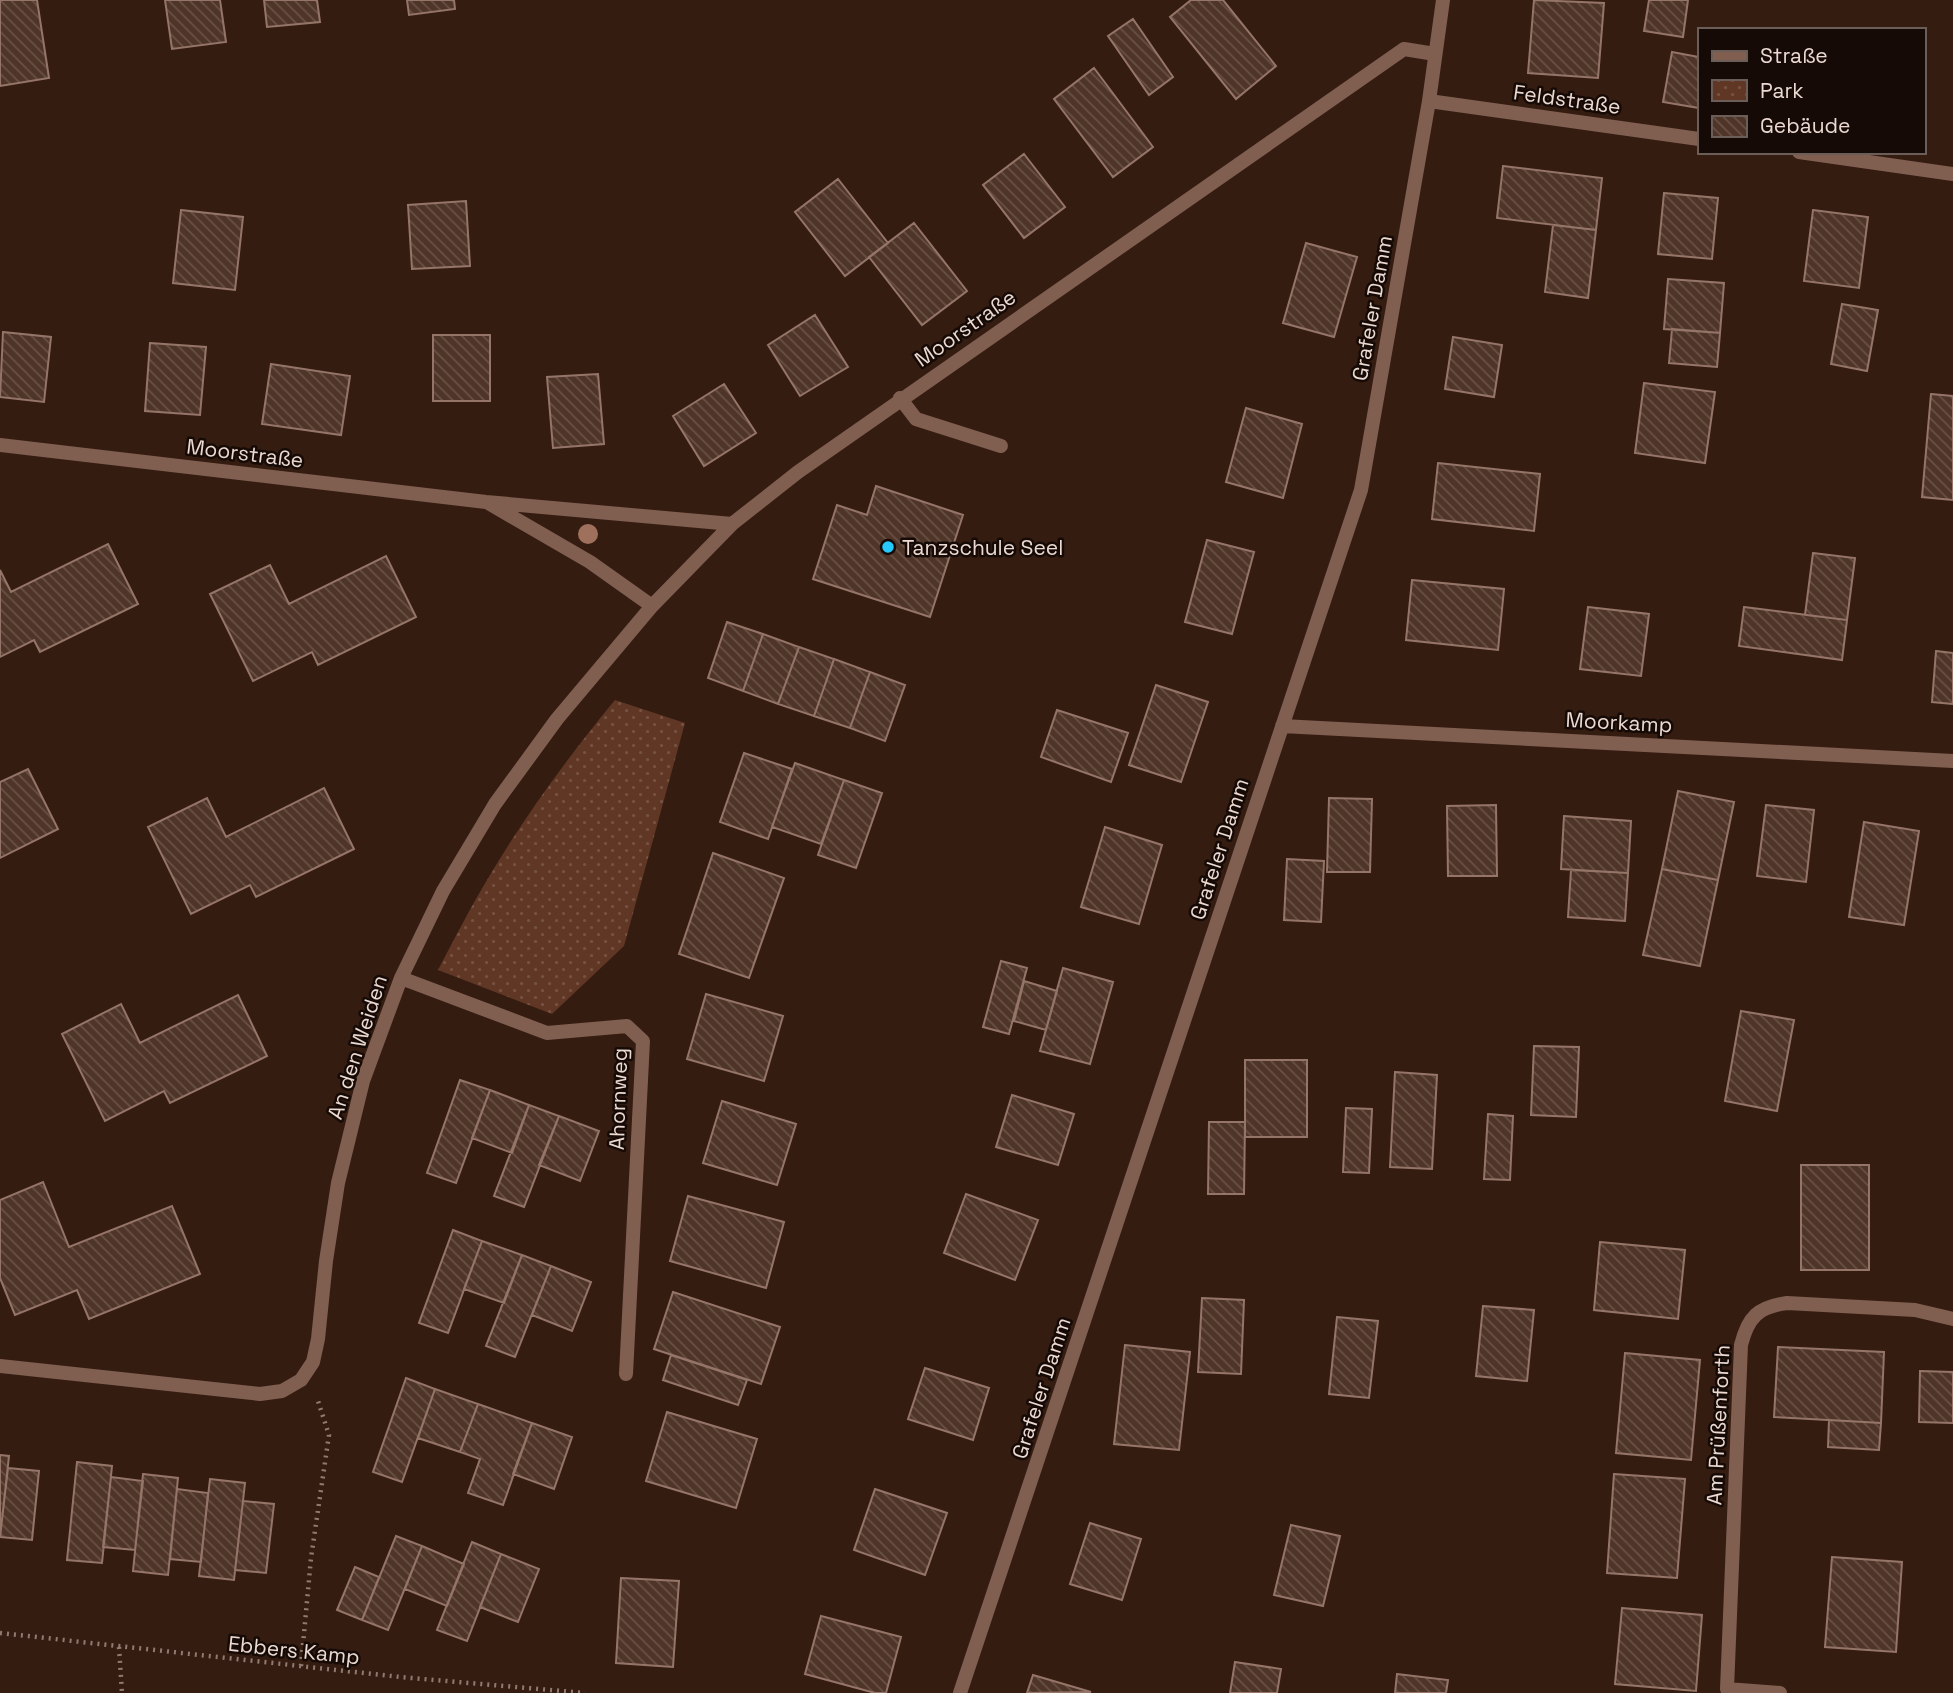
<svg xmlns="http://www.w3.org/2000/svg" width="1953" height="1693" font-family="'Space Grotesk',sans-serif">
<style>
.park{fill:url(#park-dots)}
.building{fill:url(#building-back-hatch);stroke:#957568;stroke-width:2}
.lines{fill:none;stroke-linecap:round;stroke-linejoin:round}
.path{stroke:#907a71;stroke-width:4.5;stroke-dasharray:2 5;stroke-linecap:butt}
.service{stroke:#805f51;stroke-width:14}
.minor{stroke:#805f51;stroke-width:14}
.tree{fill:#9f715d}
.poi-dot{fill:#25c9fe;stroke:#150a06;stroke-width:2.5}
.labels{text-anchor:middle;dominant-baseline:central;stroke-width:5;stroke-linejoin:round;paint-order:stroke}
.street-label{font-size:21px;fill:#ebd9d2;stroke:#150a06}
.poi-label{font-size:21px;fill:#ebd9d2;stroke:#150a06;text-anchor:start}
</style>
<defs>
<pattern id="park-dots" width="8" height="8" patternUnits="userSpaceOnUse" patternTransform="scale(1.75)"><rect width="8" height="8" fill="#603624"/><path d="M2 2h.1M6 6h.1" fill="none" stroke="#775243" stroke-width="1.8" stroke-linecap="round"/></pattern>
<pattern id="building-back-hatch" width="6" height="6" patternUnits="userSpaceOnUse" patternTransform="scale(1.75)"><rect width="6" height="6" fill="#4f3428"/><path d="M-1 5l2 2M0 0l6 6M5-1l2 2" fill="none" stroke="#685146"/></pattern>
</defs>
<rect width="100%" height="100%" fill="#351c11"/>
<!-- park -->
<path class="park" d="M615 700 685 723 624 946 552 1014 438 970C455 938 471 906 490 875 527 813 569 756 615 700Z"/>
<!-- building -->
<path class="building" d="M0 0H37L49 78 0 86Z
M165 0H220L226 42 172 49Z
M264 0H317L320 22 267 27Z
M407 0H454L455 9 409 15Z
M1191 0H1223L1276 66 1236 99 1170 17Z
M1534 0 1604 3 1598 78 1528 73Z
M1649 0H1688L1683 37 1644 31Z
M1133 19 1173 77 1149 95 1108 36Z
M1672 52 1699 57V108L1663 102Z
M1094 68 1153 147 1113 177 1054 99Z
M1024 154 1065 207 1024 238 983 185Z
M1503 166 1602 178 1596 230 1497 218Z
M838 179 888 243 845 276 795 212Z
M1664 193 1718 198 1712 259 1658 254Z
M466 201 470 266 412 269 408 205Z
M181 210 243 217 235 290 173 283Z
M1813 210 1868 217 1859 288 1804 281Z
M914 223 967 291 922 325 869 257Z
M1553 225 1596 230 1588 298 1545 292Z
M1306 243 1357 257 1334 337 1283 323Z
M1668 279 1724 283 1720 333 1664 329Z
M1842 304 1878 310 1867 371 1831 364Z
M815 315 848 367 800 396 768 345Z
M1672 329 1720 333 1717 367 1669 363Z
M3 332 51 337 44 402 0 397Z
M433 335H490V401H433Z
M1453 337 1502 345 1494 397 1445 389Z
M150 343 206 347 200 415 145 411Z
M271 364 350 376 341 435 262 424Z
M598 374 604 444 553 448 547 377Z
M1644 383 1715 392 1705 463 1635 453Z
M724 384 756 433 704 466 673 416Z
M1931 394 1953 396V500L1922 497Z
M1246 408 1302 424 1283 498 1226 482Z
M1438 463 1540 474 1534 531 1432 519Z
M876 486 963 515 930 617 813 579 837 505 867 515Z
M1207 540 1254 552 1232 634 1185 622Z
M108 544 138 604 40 652 34 640 0 657V570L11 592Z
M1813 553 1855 558 1847 620 1805 615Z
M386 556 416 617 318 665 312 652 253 681 210 594 270 565 289 604Z
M1412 580 1504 589 1498 650 1406 640Z
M1588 607 1649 614 1641 676 1580 669Z
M1744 607 1847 620 1842 660 1739 646Z
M727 622 763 634 743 691 708 678Z
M763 634 799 647 778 704 743 691Z
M799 647 834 659 814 716 778 704Z
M1936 651 1953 653V704L1932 702Z
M834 659 870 672 850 728 814 716Z
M870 672 905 685 885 741 850 728Z
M1156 685 1208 702 1181 782 1129 765Z
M1057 710 1128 733 1111 782 1041 757Z
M744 753 792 769 768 839 720 822Z
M795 763 844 780 821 844 772 827Z
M28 769 58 829 0 858V782Z
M844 780 882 793 856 868 818 855Z
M324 788 354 849 256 897 250 885 191 914 148 827 207 798 226 837Z
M1678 791 1734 802 1718 880 1662 869Z
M1329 798 1372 799 1370 872H1327Z
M1496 805 1497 876H1448L1447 806Z
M1766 805 1814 810 1806 882 1757 876Z
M1564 816 1631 821 1628 873 1561 869Z
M1864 822 1919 831 1904 925 1849 917Z
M1105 827 1162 845 1139 924 1081 907Z
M713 853 784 878 749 978 679 954Z
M1287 859 1324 861 1321 922 1284 920Z
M1662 869 1718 880 1700 966 1643 955Z
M1571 870 1628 873 1625 921 1568 917Z
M1001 961 1027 968 1009 1034 983 1027Z
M1063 968 1113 982 1090 1064 1040 1051Z
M1024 981 1057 991 1046 1030 1014 1021Z
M706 994 783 1016 764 1081 687 1059Z
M238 995 267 1056 170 1103 164 1091 105 1121 62 1034 121 1004 140 1043Z
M1741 1011 1794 1020 1777 1111 1725 1101Z
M1534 1046 1579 1047 1576 1117 1531 1115Z
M1245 1060H1307V1137H1245Z
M1395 1072 1437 1075 1432 1169 1390 1167Z
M460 1080 490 1090 456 1183 427 1173Z
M490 1090 529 1105 512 1153 472 1138Z
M1012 1095 1074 1114 1058 1165 996 1147Z
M722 1101 796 1124 777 1185 703 1163Z
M529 1105 559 1116 524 1207 494 1196Z
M1346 1108 1372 1109 1369 1173 1343 1172Z
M1488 1114 1513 1116 1510 1180 1484 1179Z
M559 1116 599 1131 580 1181 539 1165Z
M1209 1122H1245L1244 1194H1208Z
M1801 1165H1869V1270H1801Z
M43 1182 69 1247 172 1206 200 1274 89 1319 77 1290 15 1315 0 1278V1200Z
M966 1194 1038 1220 1015 1280 944 1253Z
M688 1196 784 1222 766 1288 670 1261Z
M453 1230 482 1241 448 1333 419 1323Z
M482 1241 522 1255 504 1303 464 1289Z
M1600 1242 1685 1250 1678 1319 1594 1310Z
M522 1255 551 1266 515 1357 486 1346Z
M551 1266 591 1282 572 1331 532 1315Z
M673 1292 780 1327 761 1384 654 1349Z
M1202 1298 1244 1300 1241 1374 1198 1372Z
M1483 1306 1534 1310 1527 1381 1476 1376Z
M1337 1317 1378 1321 1369 1398 1329 1394Z
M1125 1345 1190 1352 1179 1450 1114 1444Z
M1778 1347 1884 1352 1881 1423 1774 1417Z
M1625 1353 1700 1360 1691 1460 1616 1453Z
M671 1355 747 1380 738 1405 663 1380Z
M925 1368 989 1388 973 1440 908 1419Z
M1920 1371 1953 1372V1423L1919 1422Z
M406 1378 435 1389 402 1482 373 1472Z
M435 1389 478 1404 460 1452 418 1438Z
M478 1404 532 1423 503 1505 468 1493 480 1459 460 1452Z
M667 1412 757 1439 736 1508 646 1481Z
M1829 1420 1881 1423 1879 1450 1828 1447Z
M532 1423 572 1437 554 1489 513 1474Z
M0 1455 9 1456 0 1538Z
M77 1462 112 1466 102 1563 67 1560Z
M8 1468 39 1471 32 1540 0 1537Z
M143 1474 178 1478 168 1575 133 1571Z
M1614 1474 1685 1479 1677 1578 1607 1573Z
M111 1477 143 1481 135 1550 103 1547Z
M210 1479 245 1483 234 1580 199 1576Z
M177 1489 208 1493 201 1562 170 1559Z
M875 1489 947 1513 925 1575 854 1550Z
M243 1501 274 1504 266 1573 235 1570Z
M1090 1523 1141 1539 1122 1600 1070 1584Z
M1291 1525 1340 1536 1323 1606 1274 1595Z
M396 1536 422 1546 388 1630 362 1620Z
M472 1542 501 1554 467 1641 437 1630Z
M422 1546 464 1564 447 1606 405 1589Z
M501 1554 539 1569 518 1622 480 1607Z
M1832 1557 1902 1562 1896 1652 1825 1647Z
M355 1567 379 1577 362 1620 337 1610Z
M621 1578 679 1581 673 1667 616 1663Z
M1622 1608 1702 1615 1696 1691 1615 1684Z
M821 1616 901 1637 886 1693H875L805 1674Z
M1235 1662 1281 1669 1277 1693H1230Z
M1397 1674 1448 1680 1446 1693H1395Z
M1033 1675 1091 1692 1027 1693Z"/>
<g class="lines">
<!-- path -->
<path class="path" d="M0 1633 400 1677 585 1693
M119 1647 122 1693
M301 1666 311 1558 329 1435 318 1401"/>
<!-- service -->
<path class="service" d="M900 398 916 419 1001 446"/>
<!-- minor -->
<path class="minor" d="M1429 101 1699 139
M1799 152 1953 174
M0 445 486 502 732 524
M490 504 590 562 652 606
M1282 726 1953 761
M401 978 547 1033 627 1026 643 1041 626 1374
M0 1366 260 1394 282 1391 301 1380 313 1362 318 1339 326 1261 338 1183 363 1081 401 978 443 891 495 804 557 719 652 606 732 524 798 472 1404 49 1435 54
M960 1693 1361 490 1429 101 1443 0
M1780 1693 1727 1689 1741 1345C1748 1317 1758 1307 1787 1303L1915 1310 1953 1319"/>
</g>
<!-- trees -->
<circle class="tree" cx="588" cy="534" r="10"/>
<!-- markers -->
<circle class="poi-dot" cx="888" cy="547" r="7"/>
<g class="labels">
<!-- street labels -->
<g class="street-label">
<text transform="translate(1567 99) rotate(8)">Feldstraße</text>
<text transform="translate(1372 308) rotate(-80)">Grafeler Damm</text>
<text transform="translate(965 328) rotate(-35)">Moorstraße</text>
<text transform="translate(245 453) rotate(7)">Moorstraße</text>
<text transform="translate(1619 722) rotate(3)">Moorkamp</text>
<text transform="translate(1219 849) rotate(-72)">Grafeler Damm</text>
<text transform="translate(357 1047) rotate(-72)">An den Weiden</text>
<text transform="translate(618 1099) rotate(-88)">Ahornweg</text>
<text transform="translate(1041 1388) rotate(-72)">Grafeler Damm</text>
<text transform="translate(1718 1425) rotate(-87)">Am Prüßenforth</text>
<text transform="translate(294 1650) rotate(6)">Ebbers Kamp</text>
</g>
<!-- poi labels -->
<g class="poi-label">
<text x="902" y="547">Tanzschule Seel</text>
</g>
</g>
<!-- legend -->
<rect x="1698" y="28" width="228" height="126" fill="#150a06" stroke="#6b5d58" stroke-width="2"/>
<rect x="1712" y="51" width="35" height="10" fill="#805f51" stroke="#6b5d58" stroke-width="2"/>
<text x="1760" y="63" font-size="21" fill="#ebd9d2">Straße</text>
<rect x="1712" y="80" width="35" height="21" fill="url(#park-dots)" stroke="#6b5d58" stroke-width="2"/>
<text x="1760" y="98" font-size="21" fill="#ebd9d2">Park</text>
<rect x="1712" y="116" width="35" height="21" fill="url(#building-back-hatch)" stroke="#6b5d58" stroke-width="2"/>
<text x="1760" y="133" font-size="21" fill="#ebd9d2">Gebäude</text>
</svg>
